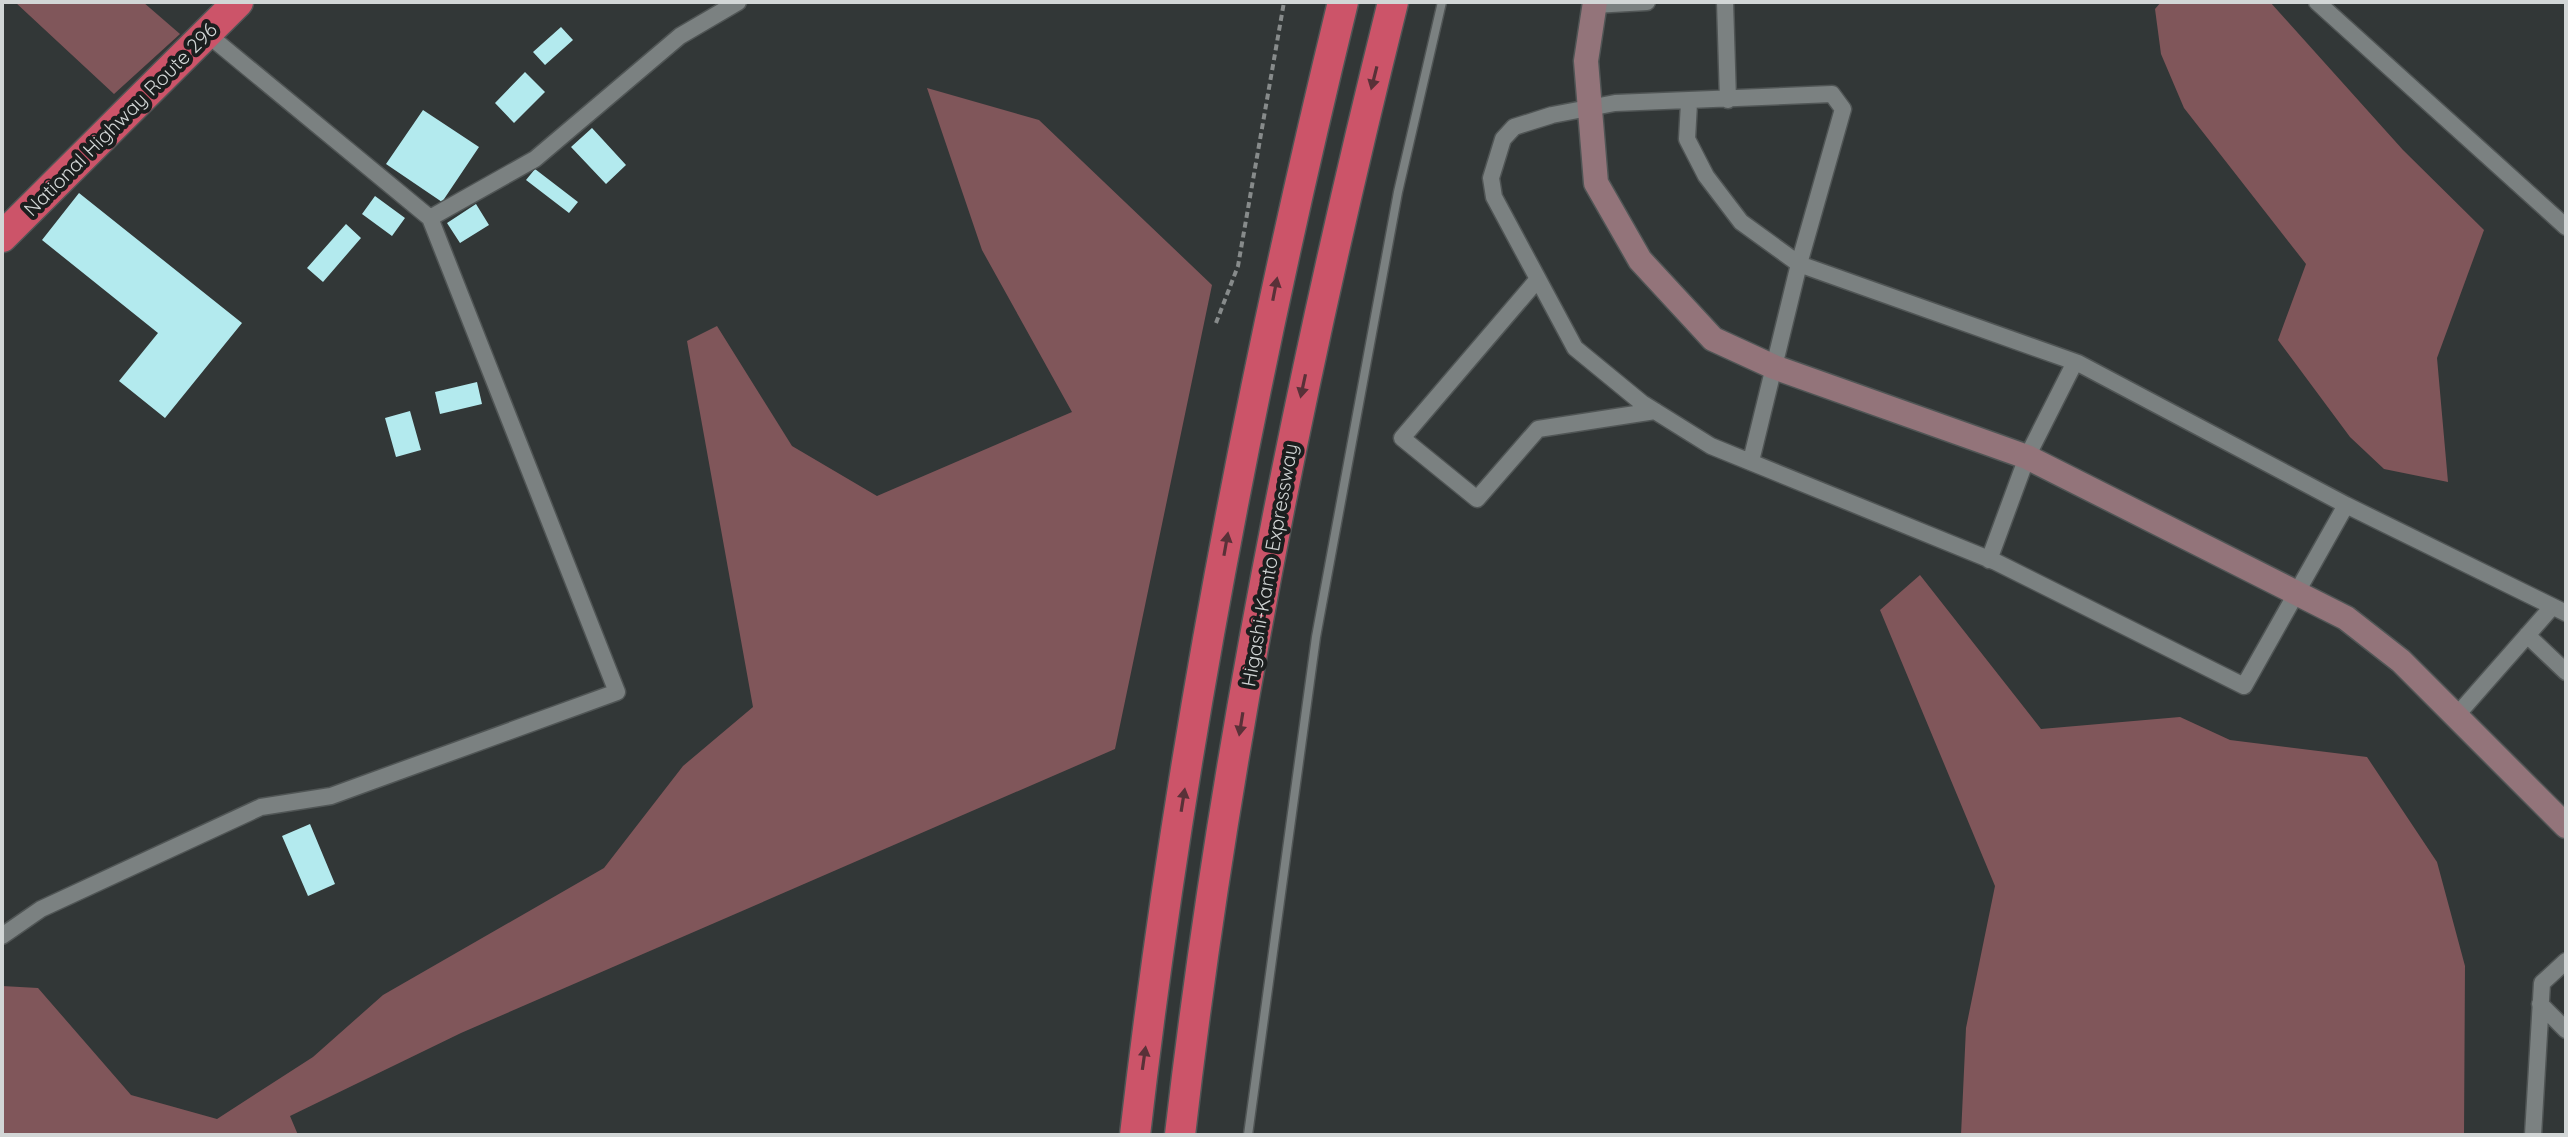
<svg xmlns="http://www.w3.org/2000/svg" width="2568" height="1137" font-family="Quicksand,sans-serif">
<style>
.forest{fill:#80565a}
.building{fill:#b3eaee}
.lines{fill:none;stroke-linecap:round;stroke-linejoin:round}
.lane-casing{stroke:#505555;stroke-width:11}
.street-casing{stroke:#505555;stroke-width:19}
.secondary-casing{stroke:#505555;stroke-width:27}
.highway-casing{stroke:#505555;stroke-width:33}
.path{stroke:#878b8b;stroke-width:4;stroke-dasharray:6 4;stroke-linecap:butt}
.lane{stroke:#7b8181;stroke-width:8}
.street{stroke:#7b8181;stroke-width:16}
.secondary{stroke:#93747a;stroke-width:24}
.highway{stroke:#cc5469;stroke-width:30}
.oneway{fill:#593138}
.labels{text-anchor:middle;dominant-baseline:central;stroke-width:8;stroke-linejoin:round;paint-order:stroke}
.street-label{font-size:20px;fill:#d2d6d6;stroke:#1b1e1e}
</style>
<rect width="100%" height="100%" fill="#323737"/>
<!-- forest -->
<path class="forest" d="M15 2H143L180 34 114 94Z
M2161 2H2270L2403 150 2484 230 2437 358 2448 482 2384 469 2350 437 2278 340 2306 264 2184 108 2161 54 2155 9Z
M927 88 1039 120 1212 285 1115 749 461 1033 290 1116 298 1135H2V986L38 988 131 1095 217 1119 313 1057 383 995 604 868 683 766 753 707 687 341 717 326 792 446 877 496 1072 412 982 250Z
M1920 575 2041 729 2180 717 2230 740 2367 757 2437 862 2465 966 2464 1135H1961L1966 1028 1995 886 1880 610Z"/>
<!-- building -->
<path class="building" d="M561 27 573 40 545 65 533 52Z
M525 72 545 92 514 123 495 103Z
M423 110 479 147 442 202 386 164Z
M592 128 626 165 606 184 571 147Z
M535 169 578 202 569 213 526 180Z
M79 193 242 323 165 418 119 381 158 333 42 240Z
M375 196 405 218 392 236 362 214Z
M476 204 489 225 460 243 447 223Z
M346 224 361 238 323 282 307 268Z
M477 382 482 404 440 414 435 392Z
M410 411 421 450 396 457 385 418Z
M310 824 335 884 308 896 282 836Z"/>
<g class="lines">
<!-- lane casing -->
<g class="lane-casing">
<path id="lane" d="M1248 1135 1316 637 1398 192 1442 2"/>
</g>
<!-- street casing -->
<g class="street-casing">
<path id="street" d="M1725 2 1728 100
M2317 2 2566 227
M1594 5 1647 2
M1689 103 1687 139 1706 176 1741 222 1799 264 2078 363 2346 505 2566 613
M430 218 535 159 680 36 738 2
M1538 279 1402 438 1477 499 1538 429 1655 411
M1751 461 1799 264 1843 109 1832 94 1615 103 1552 115 1514 127 1503 139 1491 178 1494 197 1575 348 1642 403 1711 446 1996 562 2244 686 2346 505
M1989 560 2027 457 2075 362
M2527 635 2566 672
M2457 715 2552 607
M2 936 41 909 261 807 331 796 617 692 430 218 206 33
M2540 1004 2566 1030
M2533 1135 2542 983 2566 961"/>
</g>
<!-- secondary casing -->
<g class="secondary-casing">
<path id="secondary" d="M1595 2 1586 61 1596 183 1640 260 1713 339 1774 367 2027 457 2346 618 2401 661 2566 826"/>
</g>
<!-- highway casing -->
<g class="highway-casing">
<path id="highway" d="M2 237 238 2
M1135 1135C1179 753 1252 375 1343 2
M1180 1135C1224 753 1300 375 1393 2"/>
</g>
<!-- path -->
<path class="path" d="M1216 323 1238 266 1284 2"/>
<!-- lane -->
<use href="#lane" class="lane"/>
<!-- street -->
<use href="#street" class="street"/>
<!-- secondary -->
<use href="#secondary" class="secondary"/>
<!-- highway -->
<use href="#highway" class="highway"/>
</g>
<!-- one-way arrows -->
<defs><path id="oneway-solid" d="M-6-.8H1V-3.2L6.5 0L1 3.2V.8H-6Z" transform="scale(2)"/></defs>
<g class="oneway">
<use href="#oneway-solid" transform="translate(1374 78) rotate(104)"/>
<use href="#oneway-solid" transform="translate(1275 289) rotate(-79)"/>
<use href="#oneway-solid" transform="translate(1303 386) rotate(102)"/>
<use href="#oneway-solid" transform="translate(1226 544) rotate(-80)"/>
<use href="#oneway-solid" transform="translate(1241 724) rotate(99)"/>
<use href="#oneway-solid" transform="translate(1183 800) rotate(-81)"/>
<use href="#oneway-solid" transform="translate(1144 1058) rotate(-82)"/>
</g>
<g class="labels">
<!-- street labels -->
<g class="street-label">
<text transform="translate(120 119) rotate(-45)">National Highway Route 296</text>
<text transform="translate(1269 565) rotate(-80)">Higashi-Kanto Expressway</text>
</g>
</g>
<!-- border -->
<rect width="2568" height="1137" fill="none" stroke="#d2d6d6" stroke-width="8"/>
</svg>
